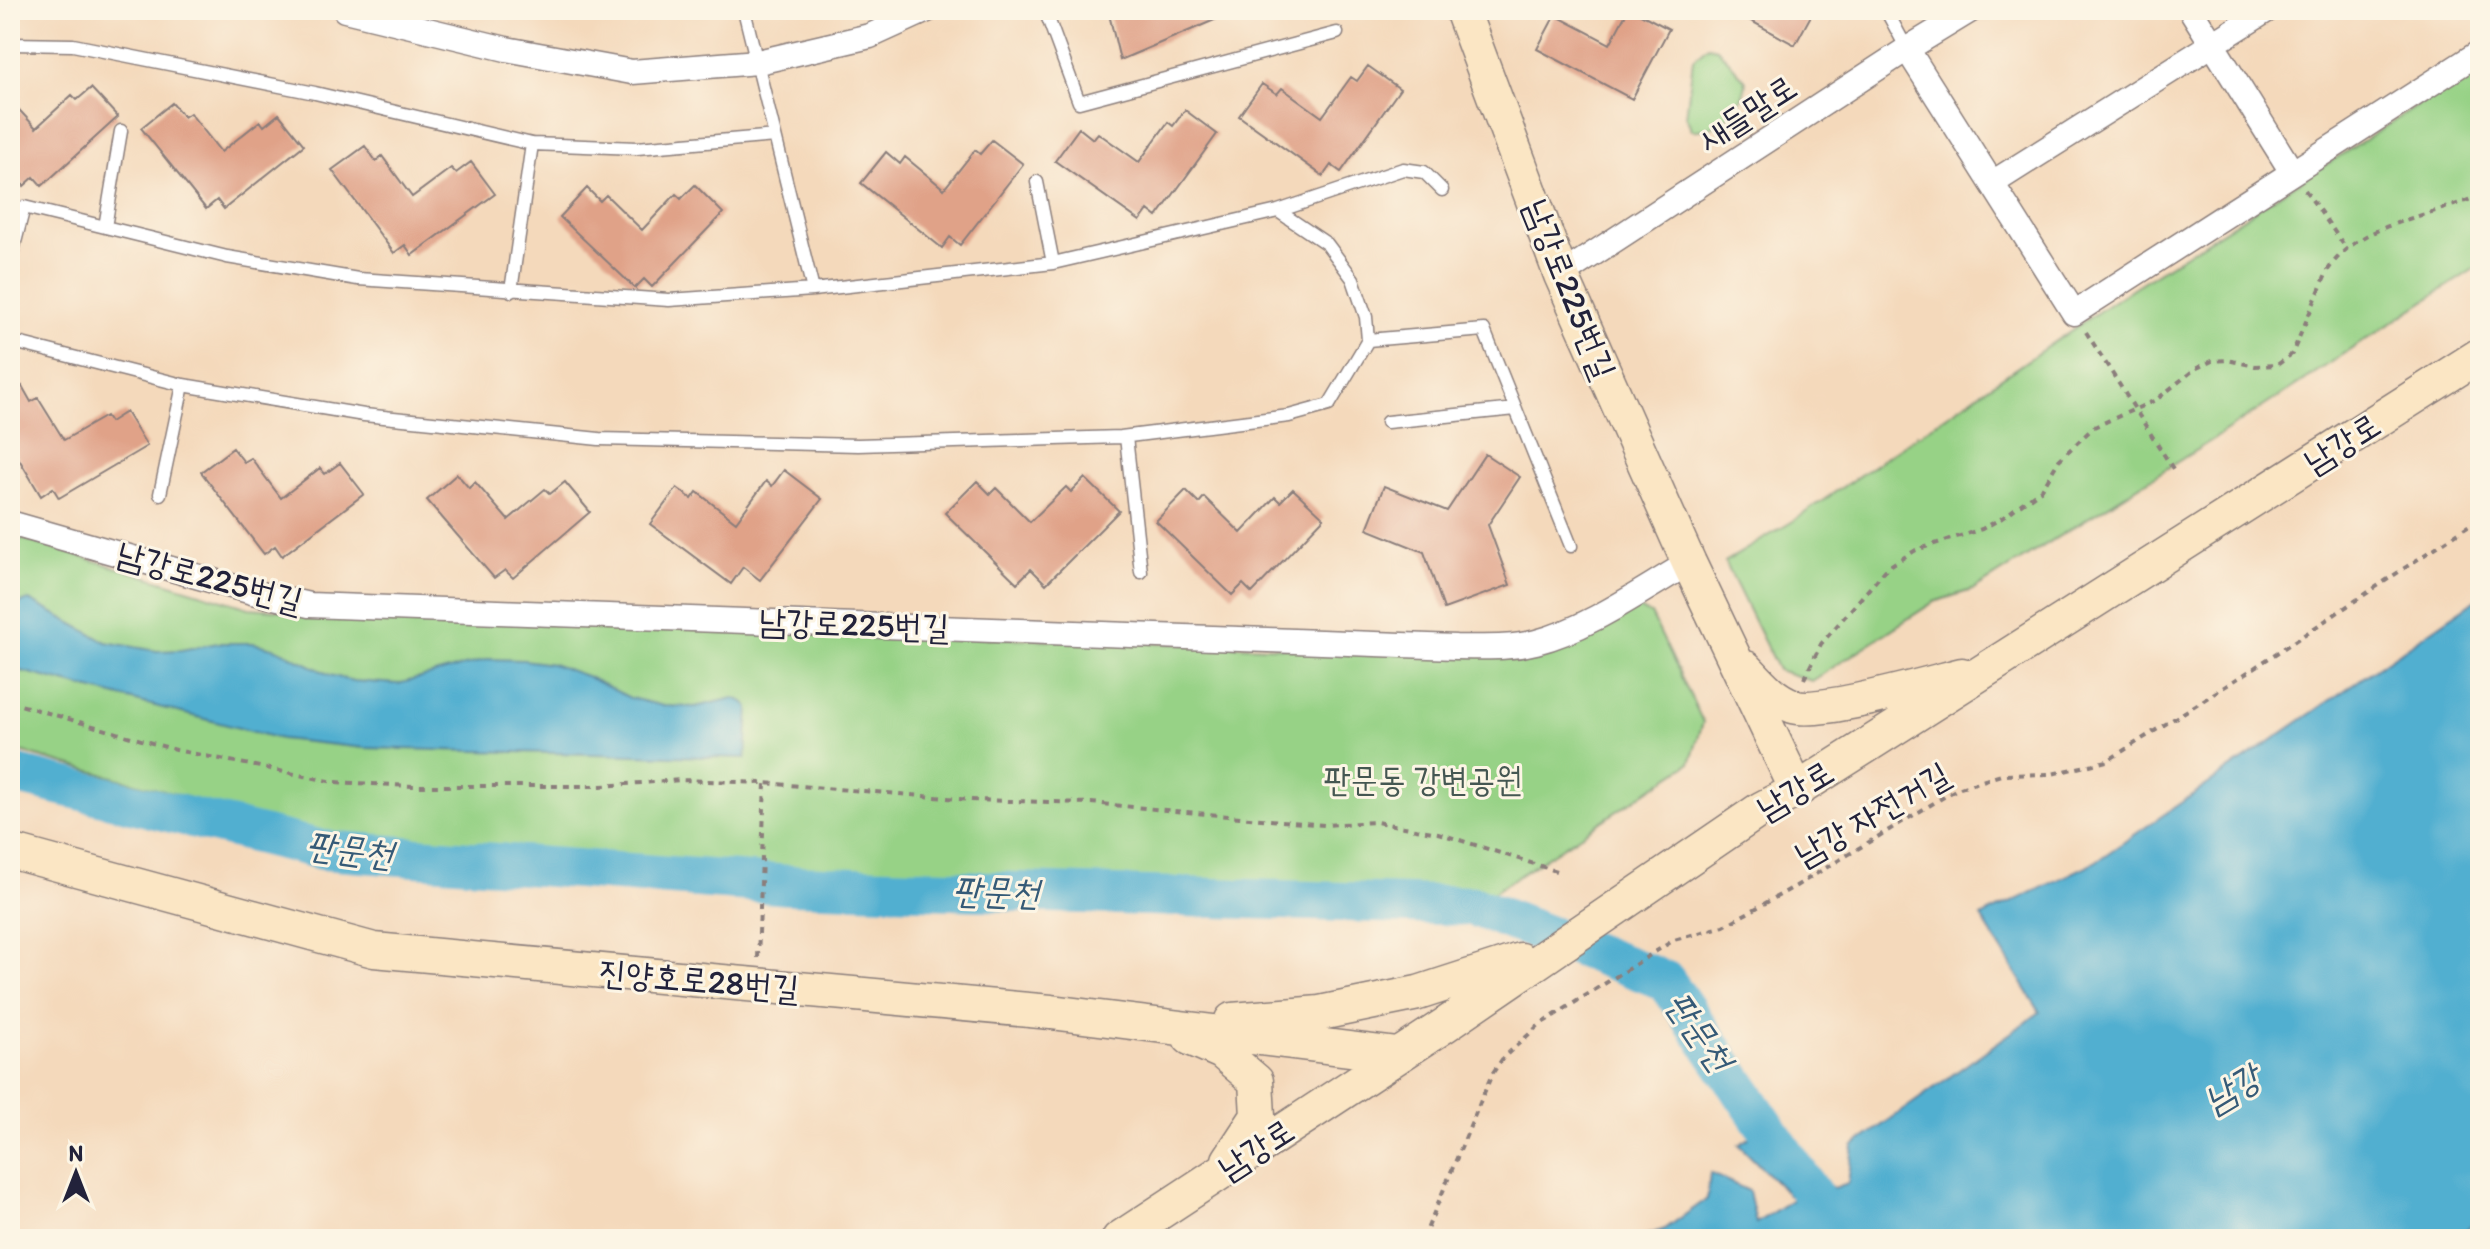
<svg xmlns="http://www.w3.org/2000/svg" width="2490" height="1249" font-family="Itim,'Poor Story',sans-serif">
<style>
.green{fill:#97d286;stroke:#5c7a60;stroke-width:2}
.water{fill:#51afd0;stroke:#3a6886;stroke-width:2}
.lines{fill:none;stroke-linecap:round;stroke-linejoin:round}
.river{stroke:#51afd0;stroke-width:40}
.building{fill:#e0a288}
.lane-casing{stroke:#8b7e7b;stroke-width:15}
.street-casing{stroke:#8b7e7b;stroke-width:27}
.secondary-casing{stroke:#8b7e7b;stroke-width:37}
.path{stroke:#8b7e7b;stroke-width:4;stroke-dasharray:6 6;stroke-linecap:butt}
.lane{stroke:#fff;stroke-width:12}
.street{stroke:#fff;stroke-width:24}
.secondary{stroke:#fbe6c4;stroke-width:34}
.labels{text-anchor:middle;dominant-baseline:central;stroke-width:6;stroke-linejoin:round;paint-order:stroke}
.street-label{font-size:34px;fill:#22223b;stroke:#fcf5e5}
.park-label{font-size:34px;fill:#455752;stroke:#fcf5e5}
.water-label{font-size:36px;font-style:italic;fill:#355a77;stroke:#fcf5e5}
</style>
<rect width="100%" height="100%" fill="#fcf5e5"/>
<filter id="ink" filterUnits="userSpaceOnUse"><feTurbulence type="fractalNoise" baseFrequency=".0125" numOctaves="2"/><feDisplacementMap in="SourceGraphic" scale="16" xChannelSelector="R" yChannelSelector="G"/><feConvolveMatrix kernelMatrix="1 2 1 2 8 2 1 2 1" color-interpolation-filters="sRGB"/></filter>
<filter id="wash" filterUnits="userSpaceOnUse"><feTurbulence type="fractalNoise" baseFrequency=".006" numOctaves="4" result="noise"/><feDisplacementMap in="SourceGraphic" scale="32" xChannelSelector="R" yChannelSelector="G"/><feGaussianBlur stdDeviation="1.8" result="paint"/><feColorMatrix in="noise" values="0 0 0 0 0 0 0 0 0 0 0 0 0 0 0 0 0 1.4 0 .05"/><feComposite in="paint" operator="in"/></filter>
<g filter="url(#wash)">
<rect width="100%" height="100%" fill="#f4d9bb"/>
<!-- green -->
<path class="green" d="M1708 46 1717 48 1746 81C1746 105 1716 133 1692 130L1686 117 1693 59Z
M2480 66V265L2217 437 1975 589 1934 602 1812 681 1778 670 1725 562 1790 523 2133 288Z
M10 535 249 608 388 618 1512 655 1635 607 1651 614 1703 722 1690 763 1473 906 400 855 10 749Z"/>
<!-- water -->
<path class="water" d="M2480 597V1219L2454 1239H1637L1665 1229 1707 1199 1710 1173 1749 1191 1756 1223 1793 1199 1739 1145 1763 1128 1784 1166 1834 1188 1848 1183 1853 1146 2040 1012 1981 917 2095 862Z
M29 600 106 642 157 651 181 650 218 643H253L277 649 330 675 353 681 398 684 489 659 524 660 552 664 586 676 630 698 664 706 695 707 734 698 744 702 749 707 746 758 364 748 281 739 10 668V611L18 604Z"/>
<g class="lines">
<!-- river -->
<path class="river" d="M10 773 322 850 791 885 1473 906 1666 981 1843 1239"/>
</g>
<g id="blocks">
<!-- building -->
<path class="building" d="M1108 10H1238L1120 60Z
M1628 10H1633L1669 29 1632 99 1537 49 1555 15 1610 44Z
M1731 10H1814L1795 45Z
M1368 66 1400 89 1341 172 1331 165 1323 176 1239 116 1262 84 1277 94 1282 88 1322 117 1351 77 1357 81Z
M91 88 118 117 42 186 34 177 24 186 10 171V100L36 128 72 95 77 100Z
M172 103 184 117 190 113 221 152 260 121 264 126 279 114 304 145 224 209 217 200 206 209 141 128Z
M1185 110 1217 134 1157 217 1148 210 1140 221 1055 161 1079 128 1093 139 1098 133 1139 162 1168 122 1173 126Z
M992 140 1023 164 960 245 950 237 942 248 861 183 886 152 900 164 905 157 944 189 975 150 980 154Z
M365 146 376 161 382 156 412 197 451 168 456 173 471 162 495 194 412 255 405 245 394 253 332 170Z
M695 185 723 213 652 287 644 279 635 288 560 217 587 188 600 201 606 195 642 230 676 194 681 199Z
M22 386 31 402 38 398 64 440 106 416 110 422 126 412 147 446 59 498 53 488 41 496 10 444V393Z
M233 448 244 462 251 458 281 498 320 468 325 474 340 463 364 494 282 556 275 546 264 554 201 472Z
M1485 454 1520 477 1488 525 1510 585 1444 609 1424 552 1367 529 1384 486 1447 511Z
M784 470 822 499 760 580 743 567 731 584 650 524 677 488 692 499 697 492 736 522 766 481 772 486Z
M457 474 469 488 475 482 508 520 545 489 550 494 565 482 590 512 513 578 505 570 494 578 427 500Z
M1085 478 1119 511 1046 584 1031 569 1017 583 945 513 977 481 990 494 996 488 1030 522 1066 487 1071 492Z
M1293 489 1324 518 1252 593 1243 584 1232 595 1156 521 1186 490 1199 503 1204 497 1241 533 1275 497 1280 502Z"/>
</g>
</g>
<g filter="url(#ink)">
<use href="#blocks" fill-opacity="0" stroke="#8b7e7b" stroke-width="2"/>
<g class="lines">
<!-- lane casing -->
<g class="lane-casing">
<path id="lane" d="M744 10 813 290
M1045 10 1079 102 1337 33
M1886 10 1907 49
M10 44 73 45 315 93 532 144 637 148 775 136
M1037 182 1053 263
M1278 211 1403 169 1424 172 1442 190
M105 227 121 131
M10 262 24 207 227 257 358 279 669 300 813 290 1053 263 1278 211 1327 244 1353 279 1366 317 1368 340 1329 405 1289 416 1121 437 858 445 599 439 364 415 183 385 10 341
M511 291 532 144
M1368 340 1484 330 1571 546
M1387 422 1516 409
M1126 437 1141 572
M160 494 183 385"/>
</g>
<!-- street casing -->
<g class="street-casing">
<path id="street" d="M345 10 506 49 632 72 758 62 870 36 927 10
M2191 10 2292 172
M1907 49 2074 313 2480 52
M1994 182 2267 10
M1561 275 1907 49 1971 10
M10 523 252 592 309 605 1456 647C1483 647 1509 649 1536 642 1588 629 1642 590 1689 563"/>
</g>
<!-- secondary casing -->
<g class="secondary-casing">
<path id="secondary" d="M1462 10 1561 275 1689 563 1797 790
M1746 668C1760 683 1773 699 1793 706 1819 715 1930 683 1962 675
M10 851 374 950 1051 1012 1398 1055
M1232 1020 1320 1013 1418 993 1520 960
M1190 1038 1222 1052 1256 1081 1258 1116 1229 1160
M1119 1239 1445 1025 1761 809 1797 790 2480 355"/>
</g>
<!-- path -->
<path class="path" d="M2305 190 2346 248
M2086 332 2175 472
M1804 679 1821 644 1888 567 1916 550 1982 529 2002 518 2042 489 2059 460 2094 427 2156 400 2195 369 2212 361 2227 360 2255 366 2277 365 2292 354 2328 270C2359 221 2431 218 2480 195
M10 702 176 750 334 782 413 786H601L680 780 765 783 971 800 1091 803 1324 825 1376 822 1438 833 1556 871
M758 958 765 783
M1423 1239 1492 1074 1503 1058 1539 1025 1674 940 1724 926 1796 886 1957 789 2001 775 2052 774 2107 761 2248 672 2480 518"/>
<!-- lane -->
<use href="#lane" class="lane"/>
<!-- street -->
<use href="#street" class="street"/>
<!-- secondary -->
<use href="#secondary" class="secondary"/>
</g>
</g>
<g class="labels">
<!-- street labels -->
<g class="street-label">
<text transform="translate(1747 113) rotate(-33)">새들말로</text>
<text transform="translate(1570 289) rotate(68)">남강로225번길</text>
<text transform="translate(2342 443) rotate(-32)">남강로</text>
<text transform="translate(210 577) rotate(15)">남강로225번길</text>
<text transform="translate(854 624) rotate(2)">남강로225번길</text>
<text transform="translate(1795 790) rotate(-31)">남강로</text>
<text transform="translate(1872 814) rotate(-30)">남강 자전거길</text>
<text transform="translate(699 980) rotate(5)">진양호로28번길</text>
<text transform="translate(1256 1149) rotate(-33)">남강로</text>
</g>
<!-- park labels -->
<g class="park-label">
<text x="1423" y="779">판문동 강변공원</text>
</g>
<!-- water labels -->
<g class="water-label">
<text transform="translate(350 849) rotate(7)">판문천</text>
<text transform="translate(996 891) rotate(2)">판문천</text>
<text transform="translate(1700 1031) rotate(55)">판문천</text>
<text transform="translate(2232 1088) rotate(-31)">남강</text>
</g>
</g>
<!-- margin -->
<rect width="2490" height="1249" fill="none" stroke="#fcf5e5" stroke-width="40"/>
<!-- north arrow -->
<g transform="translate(76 1173)" stroke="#fcf5e5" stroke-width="6" paint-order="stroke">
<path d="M0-6L14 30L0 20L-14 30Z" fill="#22223b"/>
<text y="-12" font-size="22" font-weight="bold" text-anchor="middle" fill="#22223b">N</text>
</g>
</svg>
